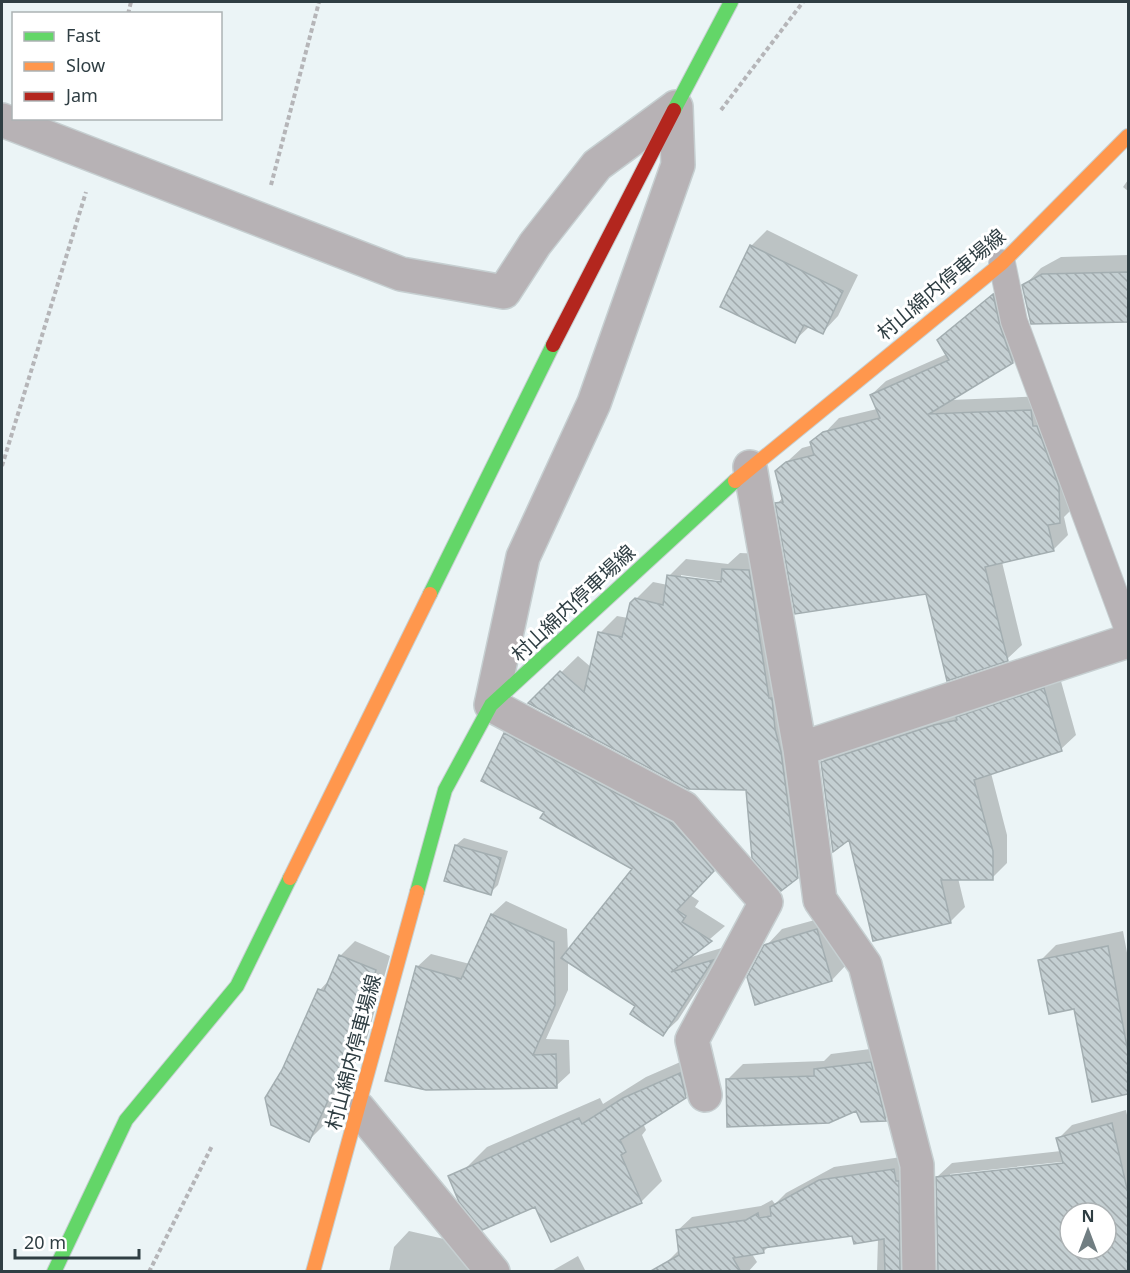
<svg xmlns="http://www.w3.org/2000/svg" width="1130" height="1273" font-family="'Noto Sans','Noto Sans JP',sans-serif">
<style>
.shadow{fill:#0003;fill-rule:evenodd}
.building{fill:url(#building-back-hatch);stroke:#a3aeb1;stroke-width:1.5;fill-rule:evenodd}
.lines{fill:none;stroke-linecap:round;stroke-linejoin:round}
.lane-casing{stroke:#c6cfd1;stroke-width:28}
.street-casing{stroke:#c6cfd1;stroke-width:36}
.fast-casing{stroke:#c6cfd1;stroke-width:16}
.slow-casing{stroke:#c6cfd1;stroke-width:16}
.jam-casing{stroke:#c6cfd1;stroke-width:16}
.path{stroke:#b5b5b8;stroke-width:4;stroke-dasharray:4.5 3;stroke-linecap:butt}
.lane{stroke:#b7b2b5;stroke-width:26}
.street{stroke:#b7b2b5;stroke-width:33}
.fast{stroke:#63d668;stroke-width:14}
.slow{stroke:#ff974d;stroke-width:14}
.jam{stroke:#b3261e;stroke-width:14}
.labels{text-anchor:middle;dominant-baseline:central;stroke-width:6;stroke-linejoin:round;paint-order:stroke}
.street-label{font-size:20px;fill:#2f3e43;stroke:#fff}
</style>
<defs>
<pattern id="building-back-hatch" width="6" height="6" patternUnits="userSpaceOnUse" patternTransform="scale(1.5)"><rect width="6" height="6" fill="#c4cfd2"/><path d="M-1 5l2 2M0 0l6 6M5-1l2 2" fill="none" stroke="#a0a9ac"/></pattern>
</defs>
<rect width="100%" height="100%" fill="#ebf4f6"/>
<!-- shadow -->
<path class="shadow" d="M1128 180V191L1123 187Z
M767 230 858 275 838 316 823 332 810 326 794 341 751 246Z
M1128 255V339L1127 320 1024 286 1041 268 1061 257Z
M1008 281 1027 347 1013 362 950 400 1045 396 1074 507 1064 517 1068 535 1053 550 1002 562 1022 645 1007 659 927 592 777 504 783 497 776 472 802 448 813 445 839 418 877 409 871 395 886 381 947 354 939 340Z
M740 553 766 554 814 859 797 876 747 789 530 703 578 656 592 668 600 633 617 616 628 618 631 604 653 582 668 585 669 576 686 559 728 564ZM681 575 729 582V585L681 578Z
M1059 674 1076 735 1061 749 991 773 1007 835V863L992 878H958L965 907 950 922 850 837 822 762 837 748Z
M520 720 727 856 690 895 699 901 695 907 725 926 688 958 725 947 678 1020 663 1034 637 1005 568 960V990L546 1039 569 1040 570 1073 556 1086 417 967 431 954 470 964 492 914 506 901 567 929 568 952 634 868 546 811 505 734Z
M464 838 508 851 498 885 490 893 446 880 456 845Z
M833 915 847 964 832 980 756 1003 766 946 782 929Z
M1123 931 1128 958V1093L1093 1100 1075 1007 1040 961 1056 945Z
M355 941 390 956 362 1056 349 1069 324 1125 309 1140 283 1071 320 990 331 978 340 956Z
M886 1047 901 1103 885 1119 857 1109 727 1080 743 1064 824 1061 831 1054Z
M701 1053 707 1075 685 1097 643 1123 646 1130 642 1135 662 1181 641 1202 535 1205 466 1168 487 1147 600 1098 603 1104 646 1077Z
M1126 1110 1128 1120V1272H1045L937 1177 952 1163 1061 1151 1058 1139 1072 1125ZM1070 1161V1164L950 1177V1174ZM1070 1213H1106V1249H1070Z
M908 1156 921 1272H877L878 1239 854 1234 769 1246 763 1252 752 1254 757 1262 748 1272H700L664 1265 680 1249 677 1231 692 1217 761 1206 772 1200 775 1204 786 1193 834 1167Z
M409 1231 475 1246 469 1272H389L394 1247Z
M578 1256 586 1272H550Z"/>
<!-- building -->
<path class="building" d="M750 245 843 291 823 334 804 325 795 343 720 307Z
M1128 272V322L1031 324 1022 285 1042 274Z
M993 294 1000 326 1013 363 929 414 1031 410 1033 426H1037L1059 487 1060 523 1048 525 1054 551 985 567 1008 661 947 681 926 594 795 614 775 503 783 502 775 471 786 462 814 455 810 442 823 432 880 418 870 395 949 360 937 340Z
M722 569 749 570 769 698H772L775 729 781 752 798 878 781 891 752 858 746 790 688 789 528 703 560 671 584 692 598 632 622 637 630 603 635 598 663 605 667 575 721 582Z
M1044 688 1062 751 974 780 993 851V880H941L951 923 873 941 849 840 833 852 821 762 934 725 957 720 956 717Z
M504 733 672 823 714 871 677 910 686 916 682 922 712 941 671 972 713 960 663 1036 630 1014 635 1006 561 958 632 869 540 818 544 812 481 781Z
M455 845 501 858 491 895 444 881Z
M491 914 554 942 555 1005 533 1055 556 1054 557 1088 426 1090 385 1081 416 966 461 979Z
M817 929 832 981 755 1005 747 977 764 945Z
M1108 946 1128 1052V1094L1092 1102 1074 1009 1049 1014 1038 960Z
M339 955 376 970 348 1072 342 1070 309 1142 271 1125 265 1098 282 1070 318 989 324 991Z
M871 1062 886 1121 861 1122 856 1111 829 1123 727 1127 726 1079 814 1076V1069Z
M680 1073 686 1098 620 1140 626 1152 621 1155 642 1203 551 1242 535 1207 482 1230 459 1202 448 1176 579 1118 582 1124 623 1098Z
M1112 1123 1128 1193V1272H938L936 1177 1063 1163 1056 1138ZM1070 1213H1106V1249H1070Z
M894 1169 896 1181H899L900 1272H885L884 1239 854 1244 852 1236 763 1248 764 1253 733 1258 741 1272H649L679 1255 676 1230 746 1220 758 1213 759 1218 771 1216 770 1207 819 1180Z"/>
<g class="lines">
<!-- lane casing -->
<g class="lane-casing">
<path id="lane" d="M1002 263 1014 321 1128 630"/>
</g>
<!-- street casing -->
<g class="street-casing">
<path id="street" d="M676 107 678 165 594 403 523 557 491 705 684 808 766 902 692 1040 705 1095
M2 120 401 274 504 292 535 244 597 165 676 107
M750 467 800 749 820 900 865 965 917 1165 919 1272
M800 749 1128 641
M358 1108 493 1272"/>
</g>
<!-- fast casing -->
<g class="fast-casing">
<path id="fast" d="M674 110 731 2
M430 594 553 345
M417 892 445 790 491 705 735 481
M54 1272 126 1120 237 986 290 878"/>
</g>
<!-- slow casing -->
<g class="slow-casing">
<path id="slow" d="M735 481 1002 263 1128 136
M290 878 430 594
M313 1272 417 892"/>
</g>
<!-- jam casing -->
<g class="jam-casing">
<path id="jam" d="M553 345 674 110"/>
</g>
<!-- path -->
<path class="path" d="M128 14 131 2
M721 110 803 2
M271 185 319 2
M2 466 86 192
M149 1272 212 1146"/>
<!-- lane -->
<use href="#lane" class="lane"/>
<!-- street -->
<use href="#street" class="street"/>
<!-- fast -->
<use href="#fast" class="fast"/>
<!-- slow -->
<use href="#slow" class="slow"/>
<!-- jam -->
<use href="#jam" class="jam"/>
</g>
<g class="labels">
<!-- street labels -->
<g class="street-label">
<text transform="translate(941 284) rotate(-40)">村山綿内停車場線</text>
<text transform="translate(573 603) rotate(-43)">村山綿内停車場線</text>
<text transform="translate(353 1052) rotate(-75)">村山綿内停車場線</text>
</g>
</g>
<!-- border -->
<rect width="1130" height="1273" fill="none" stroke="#2f3e43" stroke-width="6"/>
<!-- legend -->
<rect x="12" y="12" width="210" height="108" fill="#ffffff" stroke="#acb2b4" stroke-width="1.5"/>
<rect x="24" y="32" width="30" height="9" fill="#63d668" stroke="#acb2b4" stroke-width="1.5"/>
<text x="66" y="42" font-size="18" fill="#2f3e43">Fast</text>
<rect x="24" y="62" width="30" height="9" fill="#ff974d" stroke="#acb2b4" stroke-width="1.5"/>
<text x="66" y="72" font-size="18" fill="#2f3e43">Slow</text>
<rect x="24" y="92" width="30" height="9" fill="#b3261e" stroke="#acb2b4" stroke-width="1.5"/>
<text x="66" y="102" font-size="18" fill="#2f3e43">Jam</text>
<!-- north arrow -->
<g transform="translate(1088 1231)"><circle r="28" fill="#ffffff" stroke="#acb2b4" stroke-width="1.5"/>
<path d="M0-4.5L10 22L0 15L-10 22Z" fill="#717e82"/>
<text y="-9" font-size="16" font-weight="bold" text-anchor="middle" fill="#2f3e43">N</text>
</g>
<!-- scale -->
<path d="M15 1249v9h124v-9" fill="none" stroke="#2f3e43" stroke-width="3"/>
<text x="24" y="1249" font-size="18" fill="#2f3e43" stroke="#ffffff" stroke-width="4.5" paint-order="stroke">20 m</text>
</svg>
